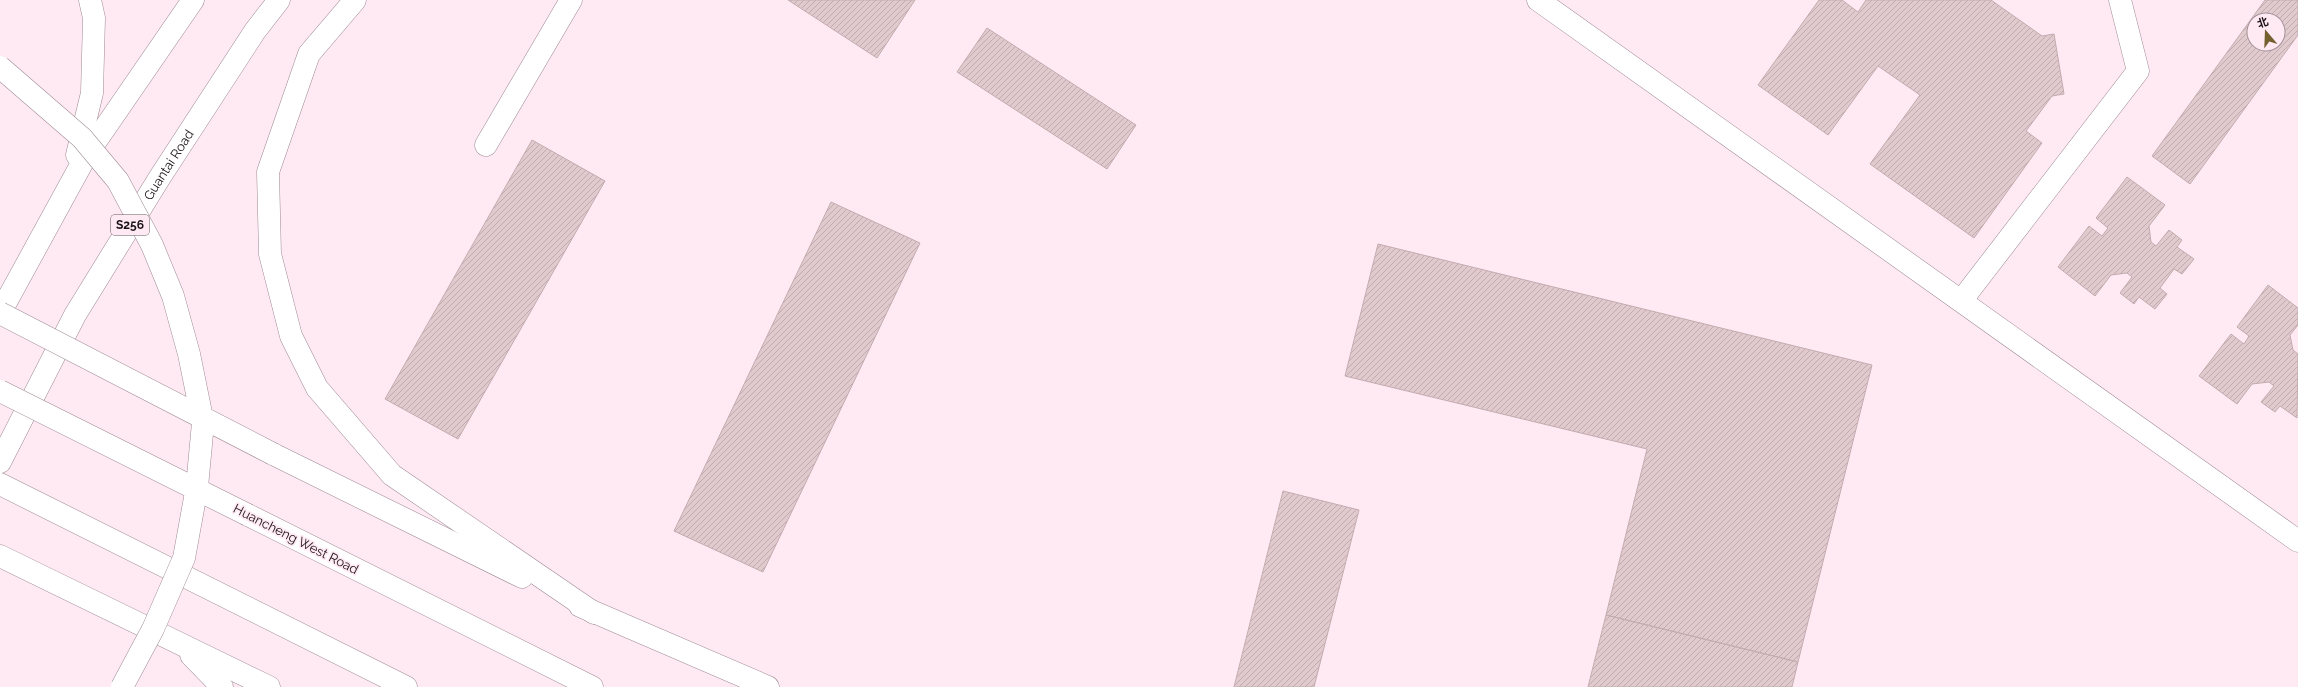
<svg xmlns="http://www.w3.org/2000/svg" width="2298" height="687" font-family="Raleway,'Noto Sans SC',sans-serif">
<style>
.building{fill:url(#building-hatch);stroke:#c3acb0;fill-rule:evenodd}
.lines{fill:none;stroke-linecap:round;stroke-linejoin:round}
.minor-casing{stroke:#9d8a93;stroke-width:23}
.major-casing{stroke:#9d8a93;stroke-width:23}
.highway-casing{stroke:#9d8a93;stroke-width:23}
.minor{stroke:#fff;stroke-width:22}
.major{stroke:#fff;stroke-width:22}
.highway{stroke:#fff;stroke-width:22}
.major-bridge-casing{stroke:#9d8a93;stroke-width:23;stroke-linecap:butt}
.highway-bridge-casing{stroke:#9d8a93;stroke-width:23;stroke-linecap:butt}
.major-bridge{stroke:#fff;stroke-width:22}
.highway-bridge{stroke:#fff;stroke-width:22}
.labels{text-anchor:middle;dominant-baseline:central;stroke-width:3.5;stroke-linejoin:round;paint-order:stroke}
.shield{fill:#ffe9f3;stroke:#5d5257;stroke-width:1}
.shield-label{font-size:12px;font-weight:bold;fill:#181114}
.street-label{font-size:13px;fill:#181114;stroke:#ffe9f3}
</style>
<defs>
<pattern id="building-hatch" width="6" height="6" patternUnits="userSpaceOnUse"><rect width="6" height="6" fill="#e1cacd"/><path d="M-1 1l2-2M0 6l6-6M5 7l2-2" fill="none" stroke="#c0acaf"/></pattern>
</defs>
<rect width="100%" height="100%" fill="#ffe9f3"/>
<!-- building -->
<path class="building" d="M788 0H915L877 58Z
M1819 0H1842L1858 12 1866 0H1991L2042 36 2054 34 2064 94 2052 96 2026 131 2042 143 1974 238 1870 164 1920 95 1878 66 1828 135 1758 85Z
M2265 0H2298V35L2190 184 2152 156ZM2254 20H2278V44H2254Z
M987 28 1136 125 1107 169 957 72Z
M532 140 605 181 458 439 385 399Z
M2127 177 2165 205 2149 226 2151 242 2156 246 2169 230 2182 240 2177 247 2194 259 2182 274 2174 269 2160 288 2167 294 2155 309 2139 297 2134 304 2120 293 2132 277 2127 273 2111 275 2095 296 2058 267 2089 226 2102 236 2108 228 2096 218Z
M831 202 920 243 763 572 674 531Z
M1378 244 1872 365 1798 662 1606 615 1647 449 1345 376Z
M2268 285 2298 308V325L2290 335 2293 350 2298 354 2297 418 2280 406 2275 412 2261 402 2274 386 2269 382 2252 384 2237 404 2199 376 2231 334 2244 344 2249 336 2237 327Z
M1283 491 1359 510 1314 687H1234Z
M1606 615 1798 662 1792 687H1588Z"/>
<g class="lines">
<!-- minor casing -->
<g class="minor-casing">
<path id="minor" d="M1538 0 2298 541
M486 145 571 0
M1961 301 2138 71 2120 0"/>
</g>
<!-- major casing -->
<g class="major-casing">
<g id="major">
<path d="M355 0 309 54 268 172 270 254 291 336 317 388 392 475 594 613"/>
<path d="M77 155 92 93 94 18 90 0"/>
<path d="M0 313 87 154 193 0"/>
<path d="M273 454 522 577"/>
<path id="s1" d="M0 462 75 315 160 177 255 31 279 0"/>
<path d="M0 556 269 687"/>
<path d="M580 606 768 687"/>
<path d="M191 655 222 687"/>
</g>
</g>
<!-- highway casing -->
<g class="highway-casing">
<path id="highway" d="M0 484 406 687
M248 515 592 687"/>
</g>
<!-- minor -->
<use href="#minor" class="minor"/>
<!-- major -->
<use href="#major" class="major"/>
<!-- highway -->
<use href="#highway" class="highway"/>
<!-- major-bridge casing -->
<g class="major-bridge-casing">
<path id="major-bridge" d="M0 67 82 138 118 181 152 245 173 296 189 354 203 423 197 487 184 558 153 629 122 687
M0 313 273 454"/>
</g>
<!-- highway-bridge casing -->
<g class="highway-bridge-casing">
<path id="highway-bridge" d="M0 391 248 515"/>
</g>
<!-- major-bridge -->
<use href="#major-bridge" class="major-bridge"/>
<!-- highway-bridge -->
<use href="#highway-bridge" class="highway-bridge"/>
</g>
<g class="labels">
<!-- shield labels -->
<rect class="shield" x="111" y="215" width="38" height="20" rx="3"/>
<g class="shield-label">
<text x="130" y="225">S256</text>
</g>
<!-- street labels -->
<g class="street-label">
<text stroke="none"><textPath href="#s1" startOffset="342">Guantai Road</textPath></text>
<text transform="translate(296 539) rotate(27)">Huancheng West Road</text>
</g>
</g>
<!-- north arrow -->
<g transform="translate(2266 32) rotate(341)"><circle r="19" fill="#ffe9f3" stroke="#a3939a"/>
<path d="M0-3L7 15L0 10L-7 15Z" fill="#745f2e"/>
<text y="-6" font-size="11" font-weight="bold" text-anchor="middle" fill="#181114">北</text>
</g>
</svg>
